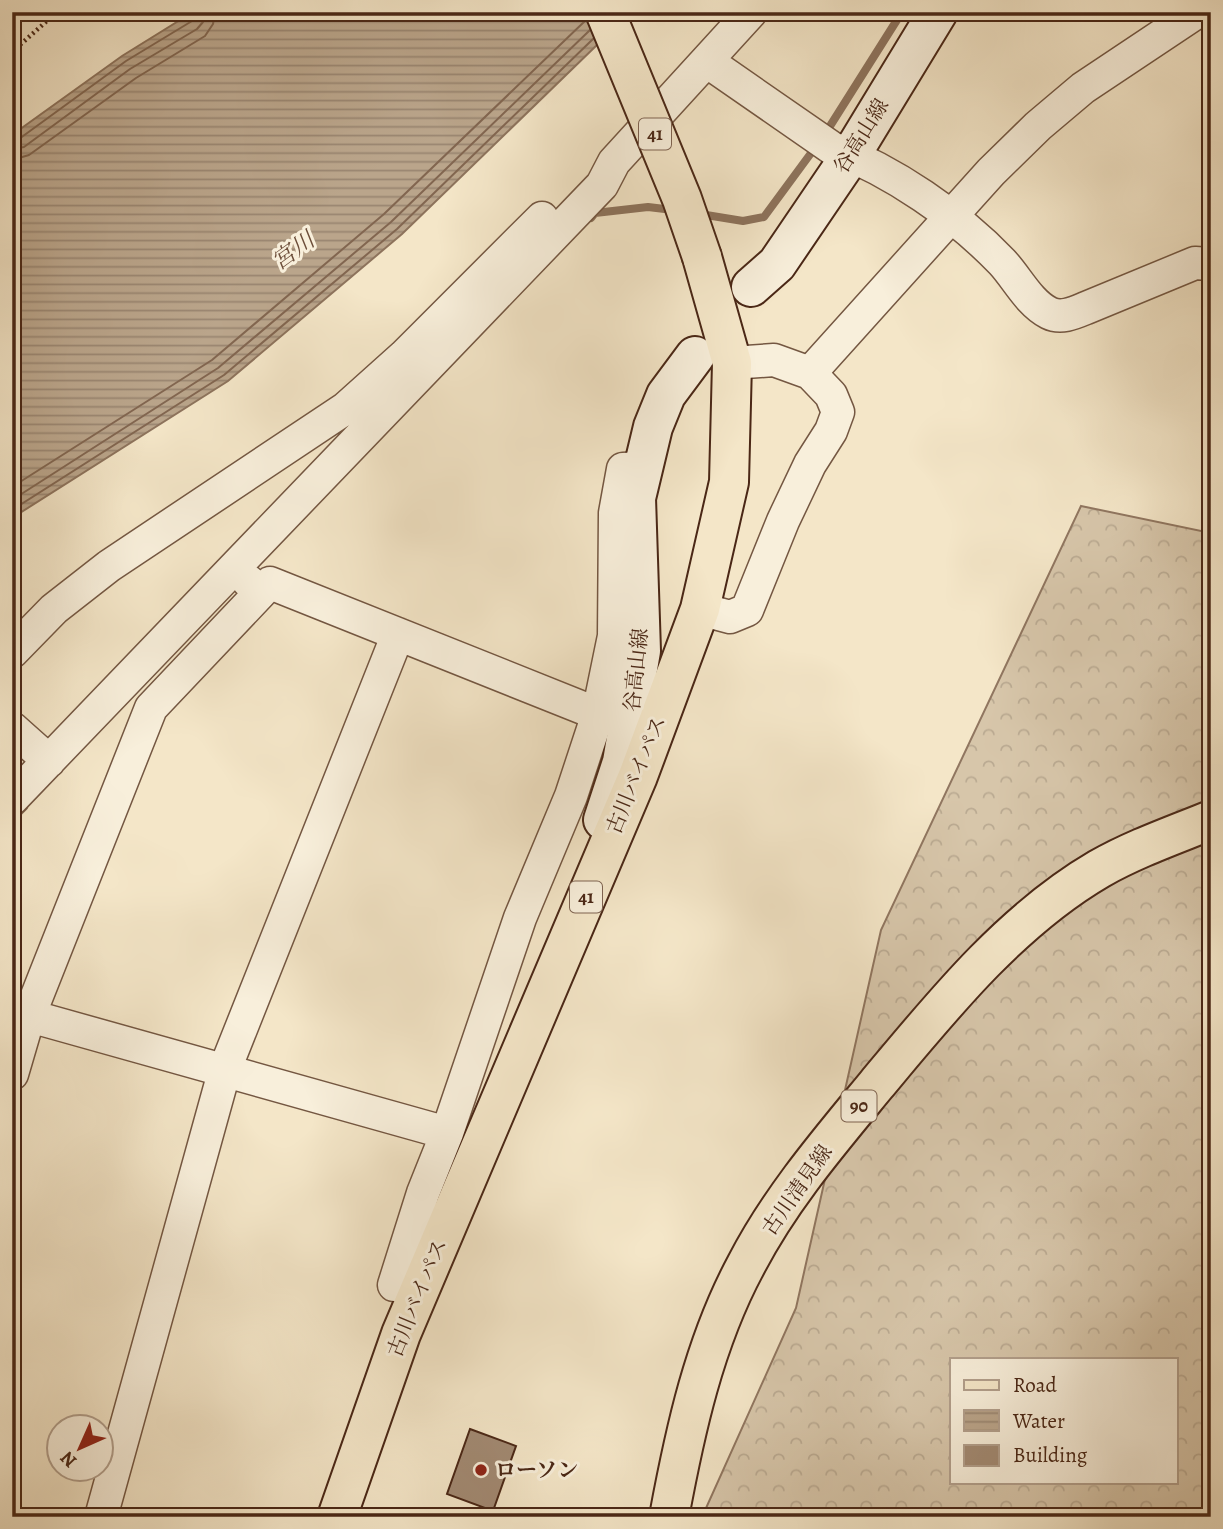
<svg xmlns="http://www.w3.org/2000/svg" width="1223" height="1529" font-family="Alegreya,'Noto Serif JP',serif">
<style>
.forest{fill:url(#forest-crowns);stroke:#907660;stroke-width:2;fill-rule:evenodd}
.water{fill:url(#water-rules);stroke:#8d735c;stroke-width:2}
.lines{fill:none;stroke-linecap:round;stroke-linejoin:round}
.shore{stroke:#826650;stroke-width:2}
.stream{stroke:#8d735c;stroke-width:8}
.building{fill:#a28a73;stroke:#4a2716;stroke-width:2}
.minor-casing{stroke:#745742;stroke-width:35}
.secondary-casing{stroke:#4a2716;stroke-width:42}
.primary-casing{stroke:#4a2716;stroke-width:42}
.trunk-casing{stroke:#4a2716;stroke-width:42}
.path{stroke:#4a2716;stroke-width:4.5;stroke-dasharray:2 3.5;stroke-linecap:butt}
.minor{stroke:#f8efdb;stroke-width:32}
.secondary{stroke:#f8efdb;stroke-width:38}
.primary{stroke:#f4e6c8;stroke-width:38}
.trunk{stroke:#f4e6c8;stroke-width:38}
.trunk-bridge-casing{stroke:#4a2716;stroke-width:42;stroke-linecap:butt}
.trunk-bridge{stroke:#f4e6c8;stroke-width:38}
.poi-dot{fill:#8f2418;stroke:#f8efdb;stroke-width:2.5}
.labels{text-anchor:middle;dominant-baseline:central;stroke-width:6;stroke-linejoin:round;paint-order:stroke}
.shield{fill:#f8efdb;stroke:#7e6351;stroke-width:2}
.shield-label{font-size:19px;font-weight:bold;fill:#4a2716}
.street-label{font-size:21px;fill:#4a2716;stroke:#f8efdb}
.poi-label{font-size:21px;font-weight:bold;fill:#4a2716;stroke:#f8efdb;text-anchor:start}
.water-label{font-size:23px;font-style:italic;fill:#6c4d39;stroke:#f8efdb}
</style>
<defs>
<pattern id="forest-crowns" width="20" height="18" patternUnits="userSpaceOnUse" patternTransform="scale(1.75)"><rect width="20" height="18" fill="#d7c6aa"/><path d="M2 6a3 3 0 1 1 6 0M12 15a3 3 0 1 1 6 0" fill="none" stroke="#baaa92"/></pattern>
<pattern id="water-rules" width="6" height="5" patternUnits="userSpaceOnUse" patternTransform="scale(1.75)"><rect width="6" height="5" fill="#baa58b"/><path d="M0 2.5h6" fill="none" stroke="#998671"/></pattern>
</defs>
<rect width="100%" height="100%" fill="#f4e6c8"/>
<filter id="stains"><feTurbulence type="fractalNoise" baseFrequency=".00286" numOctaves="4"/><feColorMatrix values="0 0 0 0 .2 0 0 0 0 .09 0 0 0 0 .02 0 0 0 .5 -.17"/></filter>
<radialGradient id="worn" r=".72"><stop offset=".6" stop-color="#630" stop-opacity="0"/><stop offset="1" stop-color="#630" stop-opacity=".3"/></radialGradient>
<!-- forest -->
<path class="forest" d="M1081 506 1211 533V1517H702L796 1308 881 930ZM952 1359H1176V1482H952Z"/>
<!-- water -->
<path class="water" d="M193 12H631L402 234 228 381 12 518V135L122 56Z"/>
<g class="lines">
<!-- shore -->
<path class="shore" d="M12 140 19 139 126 61 192 21 196 12
M12 149 24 147 130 69 197 29 203 22 204 12
M12 160 29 155 136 78 205 36 213 24 215 12
M12 487 212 360 384 214 586 20
M12 500 218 368 391 222 590 30
M12 510 224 375 397 229 593 39"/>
<!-- stream -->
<path class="stream" d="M825 134 902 12
M700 214 743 221 764 217 817 145
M591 218 595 213 648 207 673 210
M12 819 24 807"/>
</g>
<!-- building -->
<path class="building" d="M470 1429 516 1446 493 1511 447 1494Z"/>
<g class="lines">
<!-- minor casing -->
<g class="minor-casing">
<path id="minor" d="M708 62 832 148C893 171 957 215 1002 262 1017 278 1029 303 1049 313 1061 319 1074 313 1086 308L1195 263 1211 264
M732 363 774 360 810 373
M248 581 261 592 270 583 598 714
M700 609 730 617 747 610 783 521 810 464 831 431 838 412 831 395 810 373 991 172 1038 126 1083 88 1197 12
M12 652 54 609 109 566 346 408 404 356 542 218
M12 728 49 761
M12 799 602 185 614 162 751 12
M12 1011 447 1133
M12 1074 29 1016 151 708 261 592
M394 1285 423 1193 447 1133 520 918 571 796 598 714 614 636 615 513 623 469 643 468
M101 1517 225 1069 398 634"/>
</g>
<!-- secondary casing -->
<g class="secondary-casing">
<path id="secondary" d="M751 287 777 264 851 155 938 12
M603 820 622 762 641 651 636 498 653 427 666 395 695 356"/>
</g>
<!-- primary casing -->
<g class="primary-casing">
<path id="primary" d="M669 1517C685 1431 704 1343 746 1265 780 1199 829 1142 876 1085 941 1007 1010 921 1099 869 1134 849 1174 835 1211 820"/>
</g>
<!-- trunk casing -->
<g class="trunk-casing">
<path id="trunk" d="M337 1517 401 1334 638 776 700 609 729 482 732 363 702 257"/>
</g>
<!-- path -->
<path class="path" d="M12 52 57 12"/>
<!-- minor -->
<use href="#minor" class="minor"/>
<!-- secondary -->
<use href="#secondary" class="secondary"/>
<!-- primary -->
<use href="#primary" class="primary"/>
<!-- trunk -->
<use href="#trunk" class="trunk"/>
<!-- trunk-bridge casing -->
<g class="trunk-bridge-casing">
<path id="trunk-bridge" d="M605 12 682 199 702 257"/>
</g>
<!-- trunk-bridge -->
<use href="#trunk-bridge" class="trunk-bridge"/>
</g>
<!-- markers -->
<circle class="poi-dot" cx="481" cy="1470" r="7"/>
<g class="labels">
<!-- shield labels -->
<g class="shield">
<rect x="639" y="118.5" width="32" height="31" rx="5"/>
<rect x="570" y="881.5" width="32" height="31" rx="5"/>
<rect x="841.5" y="1090.5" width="35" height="31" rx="5"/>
</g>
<g class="shield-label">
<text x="655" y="134">41</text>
<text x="586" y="897">41</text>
<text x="859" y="1106">90</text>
</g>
<!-- street labels -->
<g class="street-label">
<text transform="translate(861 136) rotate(-58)">谷高山線</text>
<text transform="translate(636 670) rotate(-84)">谷高山線</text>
<text transform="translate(636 775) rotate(-68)">古川バイパス</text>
<text transform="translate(797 1190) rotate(-55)">古川清見線</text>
<text transform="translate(417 1298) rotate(-68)">古川バイパス</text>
</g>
<!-- poi labels -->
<g class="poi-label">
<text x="495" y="1470">ローソン</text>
</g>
<!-- water labels -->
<g class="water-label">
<text transform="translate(293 251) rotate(-36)">宮川</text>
</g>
</g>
<!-- margin -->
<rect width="1223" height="1529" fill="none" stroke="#f4e6c8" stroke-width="42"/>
<rect x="14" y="14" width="1195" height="1501" fill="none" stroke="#4a2716" stroke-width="3.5"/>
<rect x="21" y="21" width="1181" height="1487" fill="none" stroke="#4a2716" stroke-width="2"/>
<!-- legend -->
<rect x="950" y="1358" width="228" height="126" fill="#f8efdb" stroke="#b29f8c" stroke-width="2"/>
<rect x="964" y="1380" width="35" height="10" fill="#f4e6c8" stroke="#b29f8c" stroke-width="2"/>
<text x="1013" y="1392" font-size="21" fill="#4a2716">Road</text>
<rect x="964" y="1410" width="35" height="21" fill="url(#water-rules)" stroke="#b29f8c" stroke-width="2"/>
<text x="1013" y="1428" font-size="21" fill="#4a2716">Water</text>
<rect x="964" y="1445" width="35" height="21" fill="#a28a73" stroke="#b29f8c" stroke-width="2"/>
<text x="1013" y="1462" font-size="21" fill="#4a2716">Building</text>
<!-- north arrow -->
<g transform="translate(80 1448) rotate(225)"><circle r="33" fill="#f8efdb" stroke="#b29f8c" stroke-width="2"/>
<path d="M0-5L12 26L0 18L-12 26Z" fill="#8f2418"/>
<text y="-10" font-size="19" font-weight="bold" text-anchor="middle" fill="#4a2716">N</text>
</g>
<rect width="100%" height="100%" filter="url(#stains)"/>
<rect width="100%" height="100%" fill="url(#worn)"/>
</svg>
